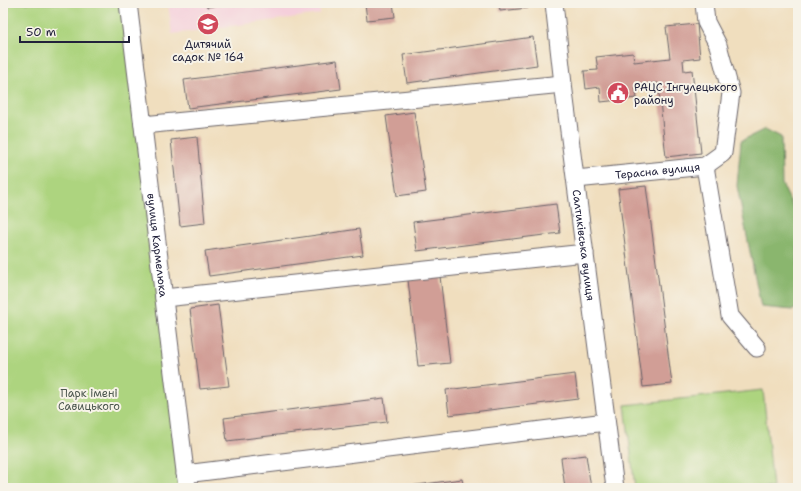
<svg xmlns="http://www.w3.org/2000/svg" width="801" height="491" font-family="'Shantell Sans',sans-serif">
<style>
.built{fill:#f5cfdb}
.green{fill:#add47f;stroke:#687b5d}
.forest{fill:#8ab66e;stroke:#566c54}
.building{fill:#d19e96}
.lines{fill:none;stroke-linecap:round;stroke-linejoin:round}
.minor-casing{stroke:#6a6469;stroke-width:19}
.minor{stroke:#fff;stroke-width:17}
.labels{text-anchor:middle;dominant-baseline:central;stroke-width:4;stroke-linejoin:round;paint-order:stroke}
.poi-label{font-size:11px;fill:#22223b;stroke:#f7f3e8}
.street-label{font-size:11px;fill:#22223b;stroke:#f7f3e8}
.park-label{font-size:11px;fill:#4c574f;stroke:#f7f3e8}
</style>
<rect width="100%" height="100%" fill="#f7f3e8"/>
<filter id="ink" filterUnits="userSpaceOnUse"><feTurbulence type="fractalNoise" baseFrequency=".025" numOctaves="2"/><feDisplacementMap in="SourceGraphic" scale="8" xChannelSelector="R" yChannelSelector="G"/><feConvolveMatrix kernelMatrix="1 2 1 2 8 2 1 2 1" color-interpolation-filters="sRGB"/></filter>
<filter id="wash" filterUnits="userSpaceOnUse"><feTurbulence type="fractalNoise" baseFrequency=".012" numOctaves="4" result="noise"/><feDisplacementMap in="SourceGraphic" scale="16" xChannelSelector="R" yChannelSelector="G"/><feGaussianBlur stdDeviation="0.9" result="paint"/><feColorMatrix in="noise" values="0 0 0 0 0 0 0 0 0 0 0 0 0 0 0 0 0 1.4 0 .05"/><feComposite in="paint" operator="in"/></filter>
<g filter="url(#wash)">
<rect width="100%" height="100%" fill="#f0debe"/>
<!-- built -->
<path class="built" d="M168 3H319L320 14 172 34Z"/>
<!-- green -->
<path class="green" d="M3 3H128L187 488H3Z
M763 390 773 488H635L625 405Z"/>
<!-- forest -->
<path class="forest" d="M765 129 781 137 782 184 794 209H798V308L793 310 761 307 737 186 741 141Z"/>
<g id="blocks">
<!-- building -->
<path class="building" d="M206 3H224V4L207 7Z
M365 3H393L395 17 367 20Z
M499 3H527L528 8 500 11Z
M697 24 700 58 683 60 684 71 692 70 701 153 666 157 658 83 635 85 637 98 601 102 600 87 586 89 584 71 598 70 596 57 633 53 634 62 670 58 666 27Z
M533 37 537 65 407 83 403 55Z
M337 60 341 89 188 108 184 80Z
M414 112 426 192 397 196 386 116Z
M197 137 205 223 180 226 171 140Z
M646 186 672 384 643 387 618 189Z
M556 204 560 233 417 251 413 222Z
M359 229 363 255 209 276 205 251Z
M440 276 450 363 418 366 408 280Z
M218 305 229 386 200 389 190 309Z
M575 374 578 399 449 415 446 390Z
M384 398 387 422 227 441 224 418Z
M586 455 591 488H565L561 458Z
M462 479 464 488H402V487Z"/>
</g>
</g>
<g filter="url(#ink)">
<use href="#blocks" fill-opacity="0" stroke="#6a6469" stroke-width="1"/>
<g class="lines">
<!-- minor casing -->
<g class="minor-casing">
<g id="minor">
<path id="s1" d="M128 3 187 488"/>
<path id="s2" d="M554 3 563 84 615 488"/>
<path d="M143 125 563 84"/>
<path d="M705 166 730 316 757 348"/>
<path id="s3" d="M576 179 705 166 723 153 731 93 718 45 706 22 704 3"/>
<path d="M164 298 585 253"/>
<path d="M185 474 606 422"/>
</g>
</g>
<!-- minor -->
<use href="#minor" class="minor"/>
</g>
</g>
<!-- icons -->
<defs>
<g id="school-disc" transform="scale(1.15)"><circle r="9.5" fill="#d1495b" stroke="#f7f3e8"/><path d="M0-5L7-2L0 1L-7-2ZM-4 1L0 2.5L4 1V4Q0 6-4 4Z" fill="#fff"/></g>
<g id="civic-disc" transform="scale(1.15)"><circle r="9.5" fill="#d1495b" stroke="#f7f3e8"/><path d="M-.6-6.5H3V-4.5H.6V-3L4-1V1h2V6H-6V1h2V-1L-.6-3ZM-1.2 2.5V6h2.4V2.5Z" fill="#fff"/></g>
</defs>
<g fill-rule="evenodd">
<use href="#school-disc" x="208" y="24"/>
<use href="#civic-disc" x="618" y="93"/>
</g>
<g class="labels">
<!-- poi labels -->
<g class="poi-label">
<text x="208" y="44">Дитячий<tspan x="208" dy="13">садок № 164</tspan></text>
<text x="634" y="87" text-anchor="start">РАЦС Інгулецького<tspan x="634" dy="13">району</tspan></text>
</g>
<!-- street labels -->
<g class="street-label">
<text stroke="none"><textPath href="#s3" startOffset="82">Терасна вулиця</textPath></text>
<text stroke="none"><textPath href="#s1" startOffset="244">вулиця Кармелюка</textPath></text>
<text stroke="none"><textPath href="#s2" startOffset="244">Салтиківська вулиця</textPath></text>
</g>
<!-- park labels -->
<g class="park-label">
<text x="89" y="393">Парк імені<tspan x="89" dy="13">Савицького</tspan></text>
</g>
</g>
<!-- margin -->
<rect width="801" height="491" fill="none" stroke="#f7f3e8" stroke-width="16"/>
<!-- scale -->
<path d="M20 36v6h109v-6" fill="none" stroke="#22223b" stroke-width="2"/>
<text x="26" y="36" font-size="12" fill="#22223b" stroke="#f7f3e8" stroke-width="3" paint-order="stroke">50 m</text>
</svg>
